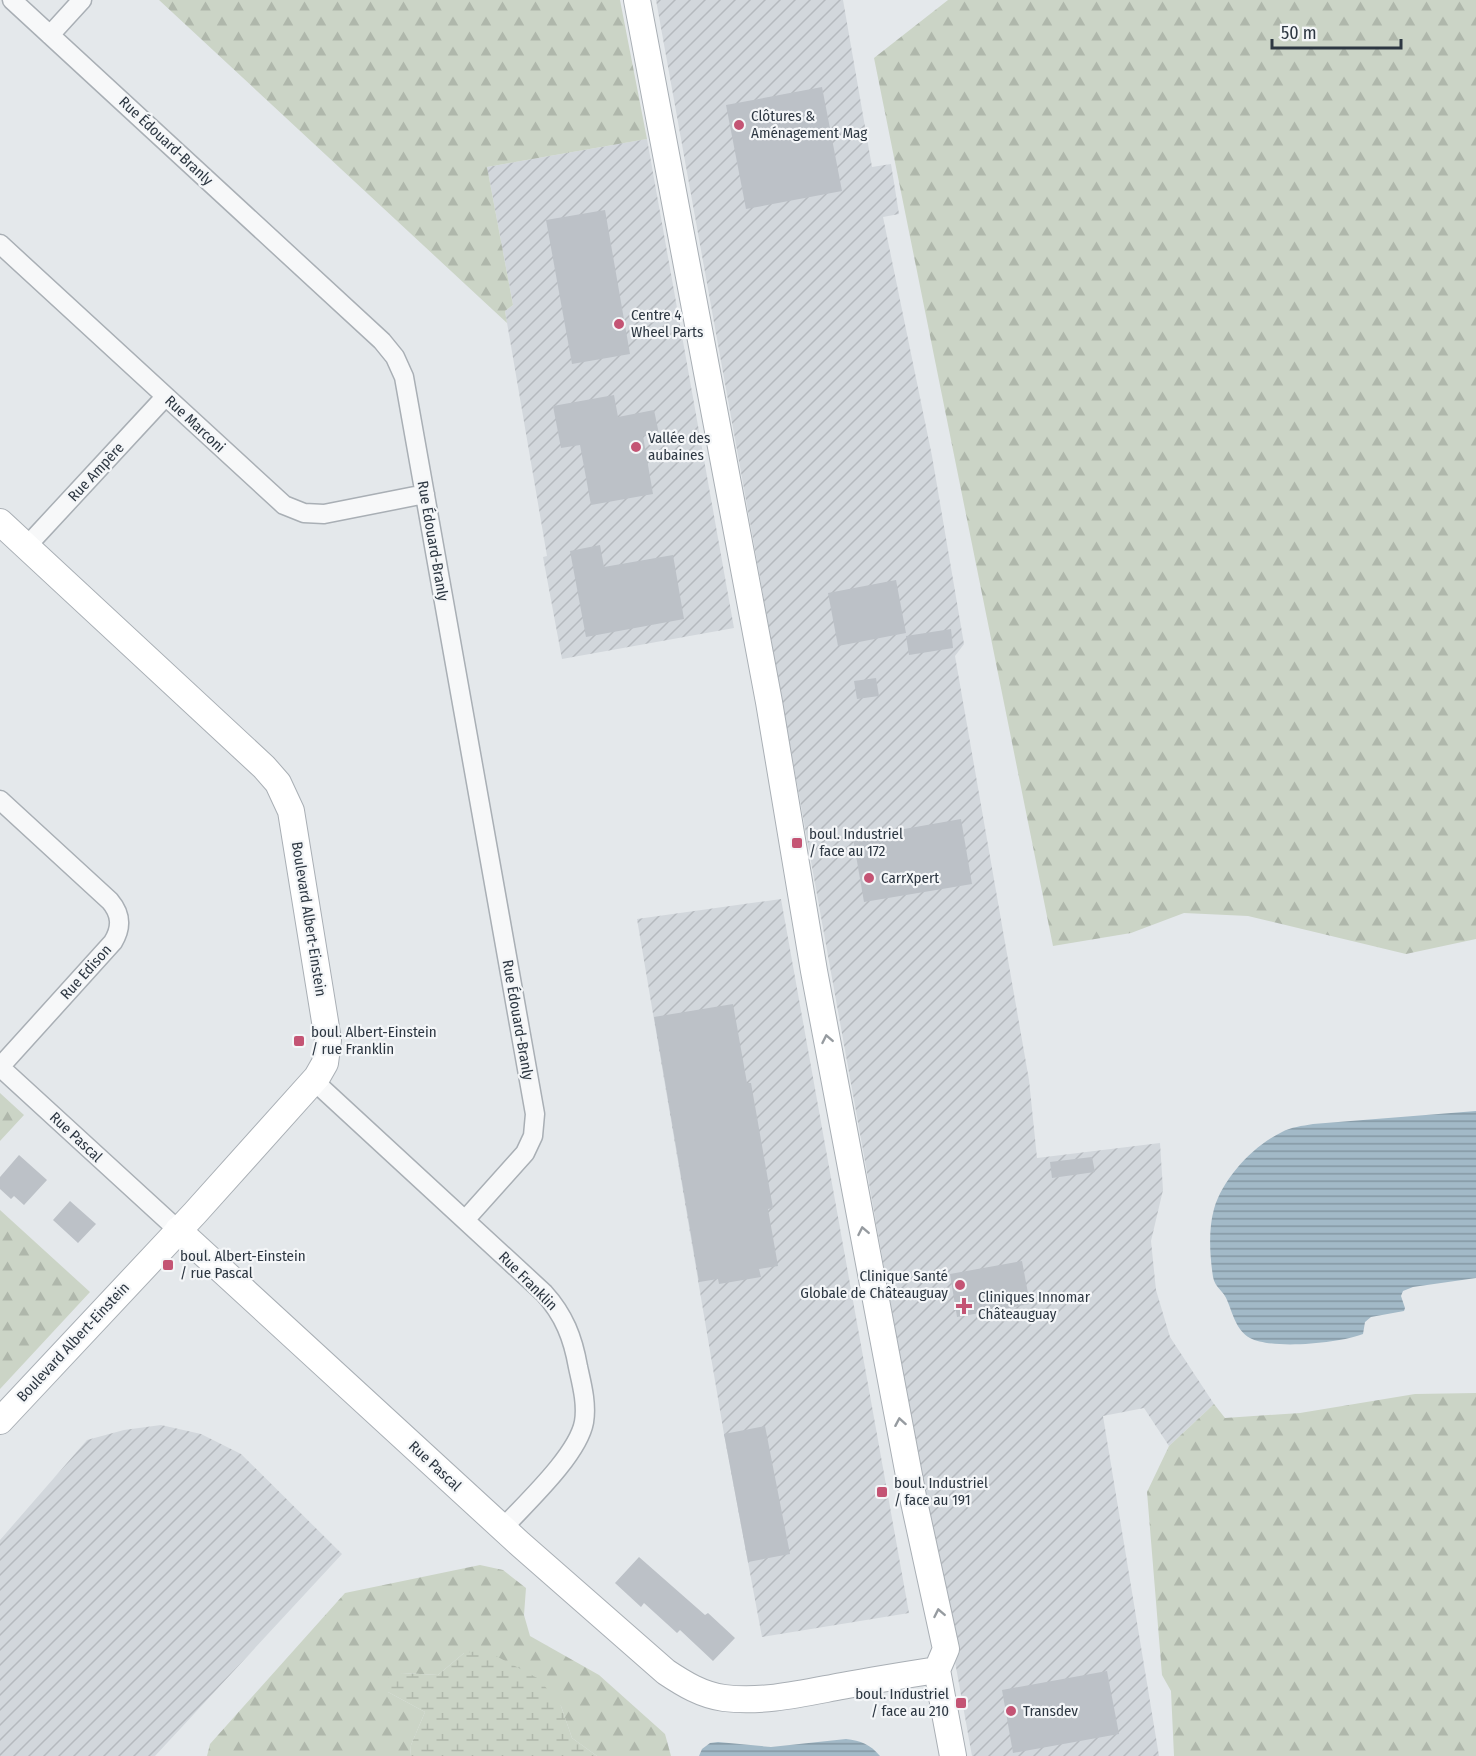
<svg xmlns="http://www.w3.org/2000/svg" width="1476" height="1756" font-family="'Fira Sans Condensed',sans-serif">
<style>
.industrial{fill:url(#industrial-furrows)}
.forest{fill:url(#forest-firs)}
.wetland{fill:url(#wetland-marsh)}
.water{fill:url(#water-rules)}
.building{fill:#bcc1c7}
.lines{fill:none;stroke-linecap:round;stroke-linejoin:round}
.street-casing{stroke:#a9afb5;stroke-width:21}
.secondary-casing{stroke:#a9afb5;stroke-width:28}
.street{stroke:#f7f8f9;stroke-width:18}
.secondary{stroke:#fff;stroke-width:26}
.oneway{stroke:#969ba0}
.poi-dot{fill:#c45474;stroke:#f4f6f8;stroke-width:2}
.labels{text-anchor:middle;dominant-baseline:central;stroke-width:4.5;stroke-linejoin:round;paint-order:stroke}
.poi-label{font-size:15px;fill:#2d3742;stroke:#f4f6f8;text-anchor:start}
.street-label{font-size:15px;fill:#2d3742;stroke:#f4f6f8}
</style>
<defs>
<pattern id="industrial-furrows" width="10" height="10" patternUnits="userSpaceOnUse" patternTransform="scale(1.5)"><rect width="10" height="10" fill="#d2d7dc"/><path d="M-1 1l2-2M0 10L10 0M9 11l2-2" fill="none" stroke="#b5b9be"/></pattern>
<pattern id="forest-firs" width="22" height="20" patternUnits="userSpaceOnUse" patternTransform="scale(1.5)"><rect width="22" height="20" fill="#cbd4c6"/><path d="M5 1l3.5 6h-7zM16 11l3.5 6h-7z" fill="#afb7ab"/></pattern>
<pattern id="wetland-marsh" width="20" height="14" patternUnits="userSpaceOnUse" patternTransform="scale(1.5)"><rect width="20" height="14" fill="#cbd4c6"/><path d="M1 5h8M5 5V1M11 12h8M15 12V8" fill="none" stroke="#afb7ab"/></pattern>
<pattern id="water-rules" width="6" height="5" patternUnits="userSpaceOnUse" patternTransform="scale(1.5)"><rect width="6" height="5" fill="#a2b9c7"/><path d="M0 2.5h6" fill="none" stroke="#8497a3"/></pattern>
</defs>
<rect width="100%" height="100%" fill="#e4e8eb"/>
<!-- industrial -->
<path class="industrial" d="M656 0H843L872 167 891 164 899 214 883 217 932 456 964 644 955 656 1029 1080 1037 1158 1160 1143 1163 1190 1151 1241 1156 1290 1170 1337 1214 1404 1169 1446 1144 1408 1103 1416 1159 1756H972Z
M647 139 734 628 562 659 543 557 547 556 505 311 513 305 487 167Z
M781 899 909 1613 762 1637 724 1434 637 919Z
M161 1425 201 1434 241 1454 342 1554 155 1756H0V1540L87 1440 124 1430Z"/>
<!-- forest -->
<path class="forest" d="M159 0H620L647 139 487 167 513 305 505 311 507 323Z
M948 0H1476V939L1406 954 1248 916 1184 913 1131 933 1053 946 874 58Z
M0 1093 24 1115 0 1141Z
M0 1210 90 1292 0 1389Z
M1476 1393V1756H1174L1171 1691 1162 1675 1147 1492 1169 1446 1214 1404 1225 1418 1300 1413 1415 1394Z
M480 1565 503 1570 526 1588 524 1615 530 1636 599 1675 665 1734 671 1756H597L572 1738 561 1706 464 1653 438 1675 402 1673 388 1692 425 1712 411 1745 410 1756H207L210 1744 345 1593Z"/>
<!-- wetland -->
<path class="wetland" d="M485 1650 539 1679 561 1706 572 1738 597 1756H410L411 1745 425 1712 388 1692 379 1681 402 1673 438 1675 464 1653Z"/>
<!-- water -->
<path class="water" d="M1476 1111V1278L1413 1287 1403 1291 1401 1296 1405 1308 1404 1311 1371 1317 1365 1322 1363 1334C1340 1343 1272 1350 1250 1338 1236 1330 1233 1314 1227 1300 1224 1291 1215 1288 1213 1277 1210 1257 1208 1230 1214 1209 1223 1178 1253 1146 1282 1132 1291 1127 1302 1126 1313 1124Z
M846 1739C861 1741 870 1744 880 1756H699L702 1749 710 1743 718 1742 771 1747Z"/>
<!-- building -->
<path class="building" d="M822 87 842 191 746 209 726 105Z
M605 210 630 354 572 364 546 220Z
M614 395 618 417 654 410 659 434 643 436 653 494 591 505 580 445 561 448 553 406Z
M600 545 604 567 673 555 684 619 586 637 570 551Z
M896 580 906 633 838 646 828 593Z
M951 629 953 648 909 655 906 636Z
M876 678 879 696 857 699 854 681Z
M961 819 972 884 864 902 853 838Z
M733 1004 747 1083H751L771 1197 773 1208 768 1209 778 1266 759 1269 761 1277 719 1284 718 1279 699 1282 654 1017Z
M19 1155 47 1180 24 1205 14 1196 11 1199 0 1189V1177Z
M1092 1157 1095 1172 1052 1178 1050 1162Z
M70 1201 96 1224 78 1243 53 1220Z
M1022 1261 1030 1304 957 1317 950 1274Z
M765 1426 790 1554 748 1562 724 1434Z
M639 1557 705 1615 708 1613 735 1638 713 1661 680 1630 677 1633 644 1603 641 1607 615 1583Z
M1107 1671 1119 1734 1013 1753 1002 1690Z"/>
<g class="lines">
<!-- street casing -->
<g class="street-casing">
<path id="street" d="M12 0 382 341 395 357 404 377 535 1114 533 1136 525 1153 465 1220
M50 35 82 0
M0 244 284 505 304 513 324 514 425 494
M26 547 165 397
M0 800 110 901C121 914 122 927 113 942L0 1067
M0 1067 178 1230
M314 1081 544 1293C564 1315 573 1338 578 1367 582 1385 587 1404 584 1422 578 1455 526 1503 503 1528"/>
</g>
<!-- secondary casing -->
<g class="secondary-casing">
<path id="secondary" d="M637 0 769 702 814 971 914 1502 946 1649 937 1670
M0 522 264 767 278 783 291 811 328 1040 325 1063 317 1077 195 1213 0 1421
M178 1230 520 1544 666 1672C684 1684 702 1695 724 1698 763 1703 804 1693 842 1686 874 1680 905 1675 937 1670
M937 1670 953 1756"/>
</g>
<!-- street -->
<use href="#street" class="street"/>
<!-- secondary -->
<use href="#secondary" class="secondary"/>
</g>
<!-- one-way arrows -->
<defs><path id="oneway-chevron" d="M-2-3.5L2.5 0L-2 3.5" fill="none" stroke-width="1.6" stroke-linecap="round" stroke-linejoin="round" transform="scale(1.5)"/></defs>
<g class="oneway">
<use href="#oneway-chevron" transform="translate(827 1039) rotate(-101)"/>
<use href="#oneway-chevron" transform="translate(863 1231) rotate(-101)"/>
<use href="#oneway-chevron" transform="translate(900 1422) rotate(-100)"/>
<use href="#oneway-chevron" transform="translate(939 1613) rotate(-101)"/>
</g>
<!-- markers -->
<g class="poi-dot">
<circle cx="739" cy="125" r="6"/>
<circle cx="619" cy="324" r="6"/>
<circle cx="636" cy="447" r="6"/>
<rect x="791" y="837" width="12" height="12" rx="3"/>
<circle cx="869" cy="878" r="6"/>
<rect x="293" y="1035" width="12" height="12" rx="3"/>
<rect x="162" y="1259" width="12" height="12" rx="3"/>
<circle cx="960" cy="1285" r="6"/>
<path d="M961 1297h6v6h6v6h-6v6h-6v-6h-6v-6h6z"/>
<rect x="876" y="1486" width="12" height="12" rx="3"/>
<rect x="955" y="1697" width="12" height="12" rx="3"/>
<circle cx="1011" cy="1711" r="6"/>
</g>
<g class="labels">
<!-- poi labels -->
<g class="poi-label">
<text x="751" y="116">Clôtures &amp;<tspan x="751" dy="17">Aménagement Mag</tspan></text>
<text x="631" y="315">Centre 4<tspan x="631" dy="17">Wheel Parts</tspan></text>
<text x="648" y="438">Vallée des<tspan x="648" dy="17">aubaines</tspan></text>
<text x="809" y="834">boul. Industriel<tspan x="809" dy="17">/ face au 172</tspan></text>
<text x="881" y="878">CarrXpert</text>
<text x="311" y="1032">boul. Albert-Einstein<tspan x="311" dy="17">/ rue Franklin</tspan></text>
<text x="180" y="1256">boul. Albert-Einstein<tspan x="180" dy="17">/ rue Pascal</tspan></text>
<text x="948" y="1276" text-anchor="end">Clinique Santé<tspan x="948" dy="17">Globale de Châteauguay</tspan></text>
<text x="978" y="1297">Cliniques Innomar<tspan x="978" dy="17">Châteauguay</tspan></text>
<text x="894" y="1483">boul. Industriel<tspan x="894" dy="17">/ face au 191</tspan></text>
<text x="949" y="1694" text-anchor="end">boul. Industriel<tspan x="949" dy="17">/ face au 210</tspan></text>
<text x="1023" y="1711">Transdev</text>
</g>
<!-- street labels -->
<g class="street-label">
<text transform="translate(166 141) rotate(43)">Rue Édouard-Branly</text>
<text transform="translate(195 424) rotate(43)">Rue Marconi</text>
<text transform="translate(96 472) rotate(-47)">Rue Ampère</text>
<text transform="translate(433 541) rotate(80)">Rue Édouard-Branly</text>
<text transform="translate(309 919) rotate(81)">Boulevard Albert-Einstein</text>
<text transform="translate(86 972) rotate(-48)">Rue Edison</text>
<text transform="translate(518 1020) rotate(80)">Rue Édouard-Branly</text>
<text transform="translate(76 1137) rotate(43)">Rue Pascal</text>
<text transform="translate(528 1281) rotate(45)">Rue Franklin</text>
<text transform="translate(73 1342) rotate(-47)">Boulevard Albert-Einstein</text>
<text transform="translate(435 1466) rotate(43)">Rue Pascal</text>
</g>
</g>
<!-- scale -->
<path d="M1272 39v9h129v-9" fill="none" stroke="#2d3742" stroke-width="3"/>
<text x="1281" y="39" font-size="18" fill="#2d3742" stroke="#f4f6f8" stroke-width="4.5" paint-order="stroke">50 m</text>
</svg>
